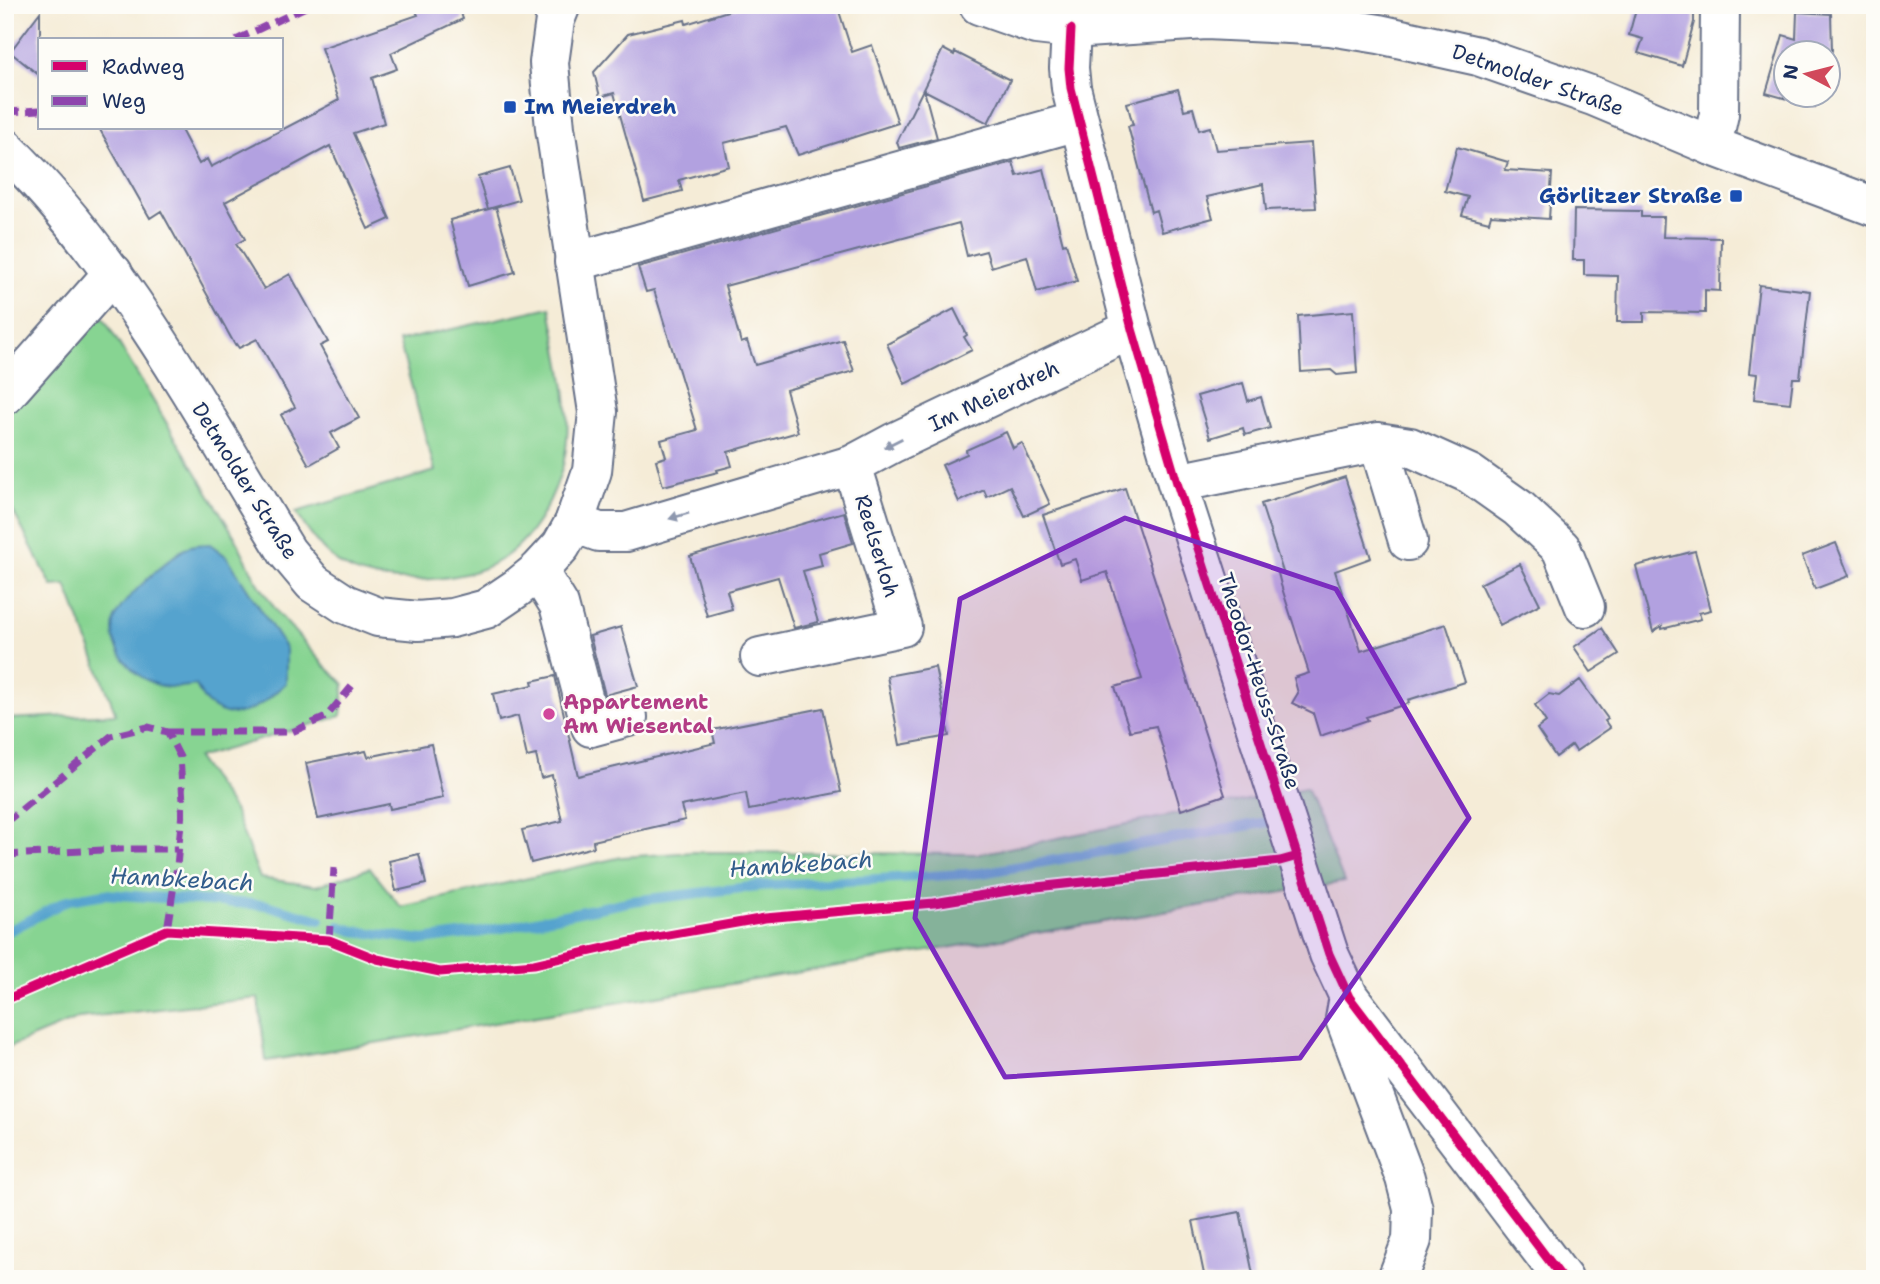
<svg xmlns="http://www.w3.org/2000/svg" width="1880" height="1284" font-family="'Shantell Sans',sans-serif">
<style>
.green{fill:#87d492;stroke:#518278;stroke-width:2}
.water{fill:#55a3ce;stroke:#386996;stroke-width:2}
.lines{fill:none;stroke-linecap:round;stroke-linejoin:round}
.stream{stroke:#55a3ce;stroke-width:10}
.building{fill:#b2a1e0}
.minor-casing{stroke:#677188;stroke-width:42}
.major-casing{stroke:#677188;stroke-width:42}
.minor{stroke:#fff;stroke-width:38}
.major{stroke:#fff;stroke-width:38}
.quiet{stroke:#8e44ad;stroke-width:7;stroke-dasharray:14 7;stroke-linecap:butt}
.cycleway-casing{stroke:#fdfcf7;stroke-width:13}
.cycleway{stroke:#d6006c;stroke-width:9}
.oneway{fill:#8d97ae}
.marked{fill:#7b2cbf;fill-opacity:0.2;stroke:#7b2cbf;stroke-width:5;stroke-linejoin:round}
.transit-dot{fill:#1a4fb4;stroke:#fdfcf7;stroke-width:2.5}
.hotel-dot{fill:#d1479c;stroke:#fdfcf7;stroke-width:2.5}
.labels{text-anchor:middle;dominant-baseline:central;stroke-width:5;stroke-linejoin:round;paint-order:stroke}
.street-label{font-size:21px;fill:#1b2f5e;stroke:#fdfcf7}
.transit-label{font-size:21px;font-weight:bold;fill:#164399;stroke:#fdfcf7;text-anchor:start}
.hotel-label{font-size:21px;font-weight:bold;fill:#b23c85;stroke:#fdfcf7;text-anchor:start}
.water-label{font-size:23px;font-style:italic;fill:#325d8b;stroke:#fdfcf7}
</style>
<rect width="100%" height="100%" fill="#fdfcf7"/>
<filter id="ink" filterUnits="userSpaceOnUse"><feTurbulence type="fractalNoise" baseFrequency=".0143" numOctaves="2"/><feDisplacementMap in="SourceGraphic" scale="14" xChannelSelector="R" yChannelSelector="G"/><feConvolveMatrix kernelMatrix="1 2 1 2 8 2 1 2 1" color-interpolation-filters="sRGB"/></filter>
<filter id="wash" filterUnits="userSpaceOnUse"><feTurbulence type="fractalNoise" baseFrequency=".00686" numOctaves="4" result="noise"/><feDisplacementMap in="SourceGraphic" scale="28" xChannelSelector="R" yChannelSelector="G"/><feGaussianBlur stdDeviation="1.57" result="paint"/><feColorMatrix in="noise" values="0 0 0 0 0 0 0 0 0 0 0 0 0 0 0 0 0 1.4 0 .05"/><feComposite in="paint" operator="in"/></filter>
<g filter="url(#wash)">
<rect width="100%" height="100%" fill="#f5ecd7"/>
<!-- green -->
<path class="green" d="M550 307C558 354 574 407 565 455 563 470 556 487 550 500 519 565 475 580 407 580 382 580 352 575 332 558 317 545 306 529 296 512L435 471 399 341Z
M103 317 235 537 255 578 278 613 325 666 344 684 341 716 197 758 234 810 260 878 316 886 370 868 401 907 622 857 694 852 979 854 1306 788 1344 882 266 1061 258 998 79 1018 5 1049V719L116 714 66 585 52 586 13 511 5 508V410L78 332Z"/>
<!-- water -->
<path class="water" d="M210 544 227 557 286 649V683C264 703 238 728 208 704 203 700 199 691 196 685 183 687 170 689 158 685 133 677 106 646 115 618 121 600 171 556 188 547 195 544 203 545 210 544Z"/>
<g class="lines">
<!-- stream -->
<path class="stream" d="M339 926 354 931 423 940 482 932 632 901 758 886 982 873 1267 822
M5 933 68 900 105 894 266 905 320 920"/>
</g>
<g id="blocks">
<!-- building -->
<path class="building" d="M413 5H458L463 19 391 53 397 69 372 78 384 123 353 133 390 219 368 229 330 146 225 202 245 239 236 244 264 289 290 274 328 342 320 346 359 418 331 433 339 448 309 465 281 415 295 407 257 339 239 348 236 344 235 345 161 211 150 218 99 128H180L199 164 207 159 211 167 339 100 321 48 418 15Z
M747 5H837L852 52 872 45 898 123 798 155 786 127 724 143 729 166 679 180 682 191 644 201 614 93 600 97 594 72 628 34 685 20 686 24Z
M1637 5H1694V22L1682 66 1638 53 1643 39 1629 35Z
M40 12V76L10 52Z
M1797 12 1831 14 1832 50 1828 66V52H1786V94H1819L1815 107 1766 93 1783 35 1796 39Z
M943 49 954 55 955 52 1010 80 988 123 924 90 937 138 899 148 897 142Z
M1178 89 1184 110 1193 108 1199 130 1210 127 1216 150 1311 143 1316 208 1266 210 1263 184 1207 197 1213 218 1162 232 1156 210 1151 212 1128 126 1133 125 1127 103Z
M1457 147 1508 162 1505 170 1552 173 1549 219 1491 215 1489 222 1462 215 1468 197 1445 191Z
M1013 162 1017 176 1044 169 1063 244 1066 243 1077 281 1037 292 1027 256 991 267 986 251 967 256 959 223 725 286 741 343 747 341 755 365 843 340 854 371 786 390 798 432 728 452 732 466 717 470 718 472 663 486 656 460 666 457 661 440 697 430 654 290 646 292 638 267Z
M510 168 519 200 488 209 478 177Z
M496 207 515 272 468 286 450 220Z
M1574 210 1641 211V217H1664L1663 237 1721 238 1720 291 1705 290V313L1644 312V322H1617L1618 276 1584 275V260H1573Z
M1759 285 1810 291 1800 378H1793L1790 403 1754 399 1757 374 1749 373Z
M954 309 967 335 964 337 972 350 905 384 887 344Z
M1353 311 1357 373 1337 375 1331 370 1301 372 1298 316Z
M1243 383 1248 401 1261 397 1270 428 1245 435 1243 428 1210 438 1197 396Z
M1006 432 1013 448 1022 443 1050 504 1024 516 1010 486 987 497 984 490 959 502 942 465 967 454 966 450Z
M1345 477 1371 558 1335 571 1361 651 1446 624 1465 682 1408 700 1409 703 1366 717 1368 720 1320 736 1313 713 1292 703 1298 693 1294 678 1309 673 1281 585 1278 573 1283 572 1261 504Z
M1125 488 1225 795 1181 810 1156 726 1130 731 1115 687 1142 679 1107 572 1082 580 1075 559 1060 564 1043 515Z
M844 512 853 543 819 553 822 566 803 571 818 622 794 628 778 577 727 591 732 609 707 616 690 556Z
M1836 543 1849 576 1815 589 1802 556Z
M1695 551 1711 610 1699 613 1701 619 1662 629V626L1653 632 1636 566Z
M1520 564 1540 604 1500 625 1480 584Z
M621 627 638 686 605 695 590 636Z
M1602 628 1619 654 1591 672 1574 647Z
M935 667 949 736 900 745 887 676Z
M555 676 578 776 715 743 712 730 823 708 841 792 749 810 746 793 681 806 685 820 593 841 594 847 531 863 522 830 562 821 552 775 541 778 536 755 527 757 518 716 499 721 493 694 533 685 532 681Z
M1580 680 1608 719 1605 721 1610 728 1576 751 1572 745 1556 757 1537 729 1546 722 1535 705 1549 694 1559 696Z
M431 744 443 798 390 809 389 804 318 819 306 763 366 751 368 757Z
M419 854 426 884 396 891 389 861Z
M1240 1212 1254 1279H1205L1193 1221Z"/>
</g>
</g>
<g filter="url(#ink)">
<use href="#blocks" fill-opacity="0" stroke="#677188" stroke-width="2"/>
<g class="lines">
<!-- minor casing -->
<g class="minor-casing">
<path id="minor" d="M1071 29 1069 68 1071 88 1132 329 1177 483 1329 954 1349 997 1563 1279
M1712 146 1719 114 1720 5
M574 262 1078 121
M5 395 113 273
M1378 442 1408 541
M1177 483 1378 442 1410 447 1470 474 1518 508 1561 548 1585 607
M574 523 599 532H626L852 465 893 443 1132 329
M538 571 559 605 591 727 628 717
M760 657 902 627 852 465
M1348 1002 1345 1019 1405 1178 1413 1209 1412 1240 1397 1279"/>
</g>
<!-- major casing -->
<g class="major-casing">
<path id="major" d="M979 5 1036 25 1071 29 1206 20 1330 26 1379 34 1478 56 1593 96 1712 146 1875 207
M5 148C122 261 202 414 287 552L313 583 345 604 378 617 418 621 452 618 486 609 517 588 538 571 561 546 574 523 592 471 598 412 555 128 549 63 555 20 561 5"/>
</g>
<!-- minor -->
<use href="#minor" class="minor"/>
<!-- major -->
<use href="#major" class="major"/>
<!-- quiet -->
<path class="quiet" d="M236 40 310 5
M6 112 40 110
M167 732H292L326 717 352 686
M5 823 111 736 148 727 167 732 180 757 183 801 177 866 167 930
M5 855 121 849H178
M329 940 334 868"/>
<!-- cycleway casing -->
<g class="cycleway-casing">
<path id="cycleway" d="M1071 29 1069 68 1071 88 1132 329 1177 483 1329 954 1349 997 1563 1279
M5 1000 167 930 329 940 377 959 440 972 534 964 640 940 765 918 934 903 1027 888 1280 861 1298 856"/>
</g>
<!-- cycleway -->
<use href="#cycleway" class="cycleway"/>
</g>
<!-- one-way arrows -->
<defs><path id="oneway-solid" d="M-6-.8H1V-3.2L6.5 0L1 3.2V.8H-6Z" transform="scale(1.75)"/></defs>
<g class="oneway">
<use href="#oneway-solid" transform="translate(893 443) rotate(153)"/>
<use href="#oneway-solid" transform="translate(679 516) rotate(164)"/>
</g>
</g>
<!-- marked area -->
<path class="marked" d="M1125 518 1336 589 1469 818 1300 1058 1005 1077 915 918 960 599Z"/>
<!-- markers -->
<g class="transit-dot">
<rect x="503" y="100" width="14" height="14" rx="3.5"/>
<rect x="1729" y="189" width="14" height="14" rx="3.5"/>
</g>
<circle class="hotel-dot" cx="549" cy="714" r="7"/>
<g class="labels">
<!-- street labels -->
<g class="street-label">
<text transform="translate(1538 80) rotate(19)">Detmolder Straße</text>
<text transform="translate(994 396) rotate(-25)">Im Meierdreh</text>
<text transform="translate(245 481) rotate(58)">Detmolder Straße</text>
<text transform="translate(877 546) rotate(73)">Reelserloh</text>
<text transform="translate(1259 681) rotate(72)">Theodor-Heuss-Straße</text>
</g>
<!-- transit labels -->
<g class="transit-label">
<text x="524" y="107">Im Meierdreh</text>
<text x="1722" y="196" text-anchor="end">Görlitzer Straße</text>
</g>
<!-- hotel labels -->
<g class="hotel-label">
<text x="563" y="702">Appartement<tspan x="563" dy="24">Am Wiesental</tspan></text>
</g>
<!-- water labels -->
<g class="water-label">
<text transform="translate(801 864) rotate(-4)">Hambkebach</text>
<text transform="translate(182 879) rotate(3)">Hambkebach</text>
</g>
</g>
<!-- margin -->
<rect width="1880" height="1284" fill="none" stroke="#fdfcf7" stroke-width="28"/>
<!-- legend -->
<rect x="38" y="38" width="245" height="91" fill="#fdfcf7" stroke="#a3aaba" stroke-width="2"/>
<rect x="52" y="61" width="35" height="10" fill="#d6006c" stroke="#a3aaba" stroke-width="2"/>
<text x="102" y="74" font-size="21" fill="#1b2f5e">Radweg</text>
<rect x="52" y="96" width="35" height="10" fill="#8e44ad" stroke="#a3aaba" stroke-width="2"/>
<text x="102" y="108" font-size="21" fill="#1b2f5e">Weg</text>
<!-- north arrow -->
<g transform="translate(1807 74) rotate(277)"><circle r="33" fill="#fdfcf7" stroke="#a3aaba" stroke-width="2"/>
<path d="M0-5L12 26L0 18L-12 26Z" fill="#d1495b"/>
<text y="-10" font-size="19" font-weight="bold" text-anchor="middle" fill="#1b2f5e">N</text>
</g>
</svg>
